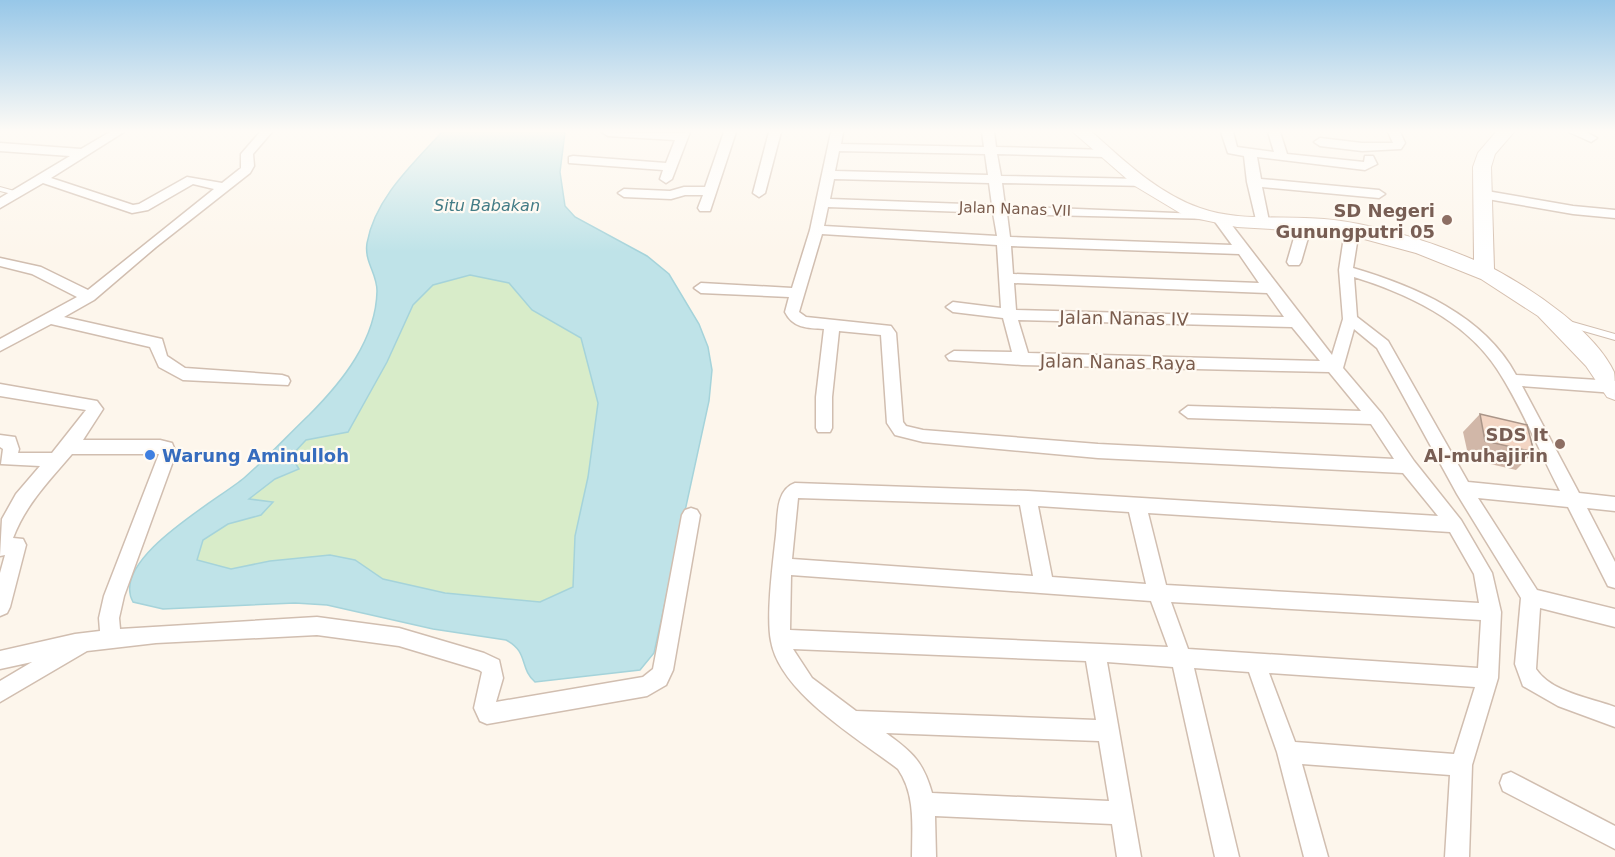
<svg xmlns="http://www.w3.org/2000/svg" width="1615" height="857" font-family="'DejaVu Sans',sans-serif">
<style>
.green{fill:#d8ecc9}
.water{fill:#bfe3e8;stroke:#a5d3da;stroke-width:1.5;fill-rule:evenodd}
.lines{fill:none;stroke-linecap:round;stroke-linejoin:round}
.lane-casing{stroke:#d1beb0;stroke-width:2}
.street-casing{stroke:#d1beb0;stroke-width:3}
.secondary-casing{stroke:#d6c0b0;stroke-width:2}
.lane{fill:#fff;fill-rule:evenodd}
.street{fill:#fff;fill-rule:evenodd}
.secondary{fill:#fff;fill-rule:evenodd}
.wall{fill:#d1b7a8}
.building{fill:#f3d5c3;stroke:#aa9588;stroke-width:1.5}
.education-dot{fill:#8d6e63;stroke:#fffaf3;stroke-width:2}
.shop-dot{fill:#3f7fe0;stroke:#fffaf3;stroke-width:2}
.labels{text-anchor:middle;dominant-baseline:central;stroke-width:4.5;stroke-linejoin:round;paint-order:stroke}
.far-street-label{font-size:15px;fill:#7a5c4d;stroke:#fffaf3}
.far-water-label{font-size:16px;font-style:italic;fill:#437c86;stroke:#fffaf3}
.education-label{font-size:18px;font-weight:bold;fill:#785e54;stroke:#fffaf3;text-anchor:end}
.street-label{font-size:18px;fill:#7a5c4d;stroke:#fffaf3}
.shop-label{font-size:18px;font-weight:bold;fill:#366cbe;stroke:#fffaf3;text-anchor:start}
</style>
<rect width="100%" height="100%" fill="#fdf6ec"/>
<!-- green -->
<path class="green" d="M470 275 509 283 532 310 581 338 598 403 588 477 575 536 573 587 540 602 445 593 383 579 355 560 270 561 231 569 197 560 203 540 228 524 261 515 272 502 248 499 275 479 299 469 291 456 306 440 348 432 387 362 413 305 433 285Z"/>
<!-- water -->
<path class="water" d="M442 132H565L560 172 565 206 575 217 647 256 669 274 699 324 708 347 712 370 709 401 654 653 640 670 535 682C519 668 529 652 506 640L433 629 327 605 295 603 163 609 133 602C109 559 218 500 244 478 267 458 287 436 309 415 342 382 376 340 377 291 377 273 364 262 367 243 375 198 413 164 442 132ZM470 275 509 283 532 310 581 338 598 403 588 477 575 536 573 587 540 602 445 593 383 579 355 560 330 555 270 561 231 569 197 560 203 540 228 524 261 515 273 502 249 499 275 479 299 469 291 456 306 440 348 432 387 362 413 305 433 285Z"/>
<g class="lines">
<!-- lane casing -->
<g class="lane-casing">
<path id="lane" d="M0 187 18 192 19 193 16 195 0 191Z
M1569 321 1615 334V340L1566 326 1565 324 1566 322Z"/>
</g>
<!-- street casing -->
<g class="street-casing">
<path id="street" d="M110 132H124L51 178 133 205 139 204 187 177 222 183 241 168V154L260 132H272L253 154 254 166 250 173 156 247 94 300 64 317 162 339 167 356 185 368 282 375 288 377 290 381 288 385 183 380 159 367 150 347 51 324 0 351V339L77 297 32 274 0 266V258L41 267 88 290 214 189 193 184 148 210 132 213 43 183 0 208V198L70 156 0 151V143L81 149Z
M602 132 678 133 690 132 672 179 666 183 660 179 663 170 569 163V157L573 156 666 163 675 140 608 136Z
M724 132H736L710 211H700L698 208 703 195H685L671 199 624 197 618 193 624 189 670 191 684 187H705Z
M769 132H781L765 193 759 197 753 193Z
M831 132H843L841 144 984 147 982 132H994L996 147 1109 150V156L1105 157 997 154 1001 176 1142 179 1148 183 1146 186 1002 183 1005 206 1224 215 1332 355 1343 319 1339 270 1345 230 1347 227H1357L1359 230 1353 268C1414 286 1484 315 1516 375L1615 381V393L1522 386 1579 493 1615 497V511L1587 508 1615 562V588L1608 586 1568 507 1478 498 1537 590 1615 609V627L1540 608 1536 669C1551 692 1590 698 1615 707V727L1558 706 1523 686 1515 664 1521 598 1457 494 1377 348 1354 329 1343 368 1382 414 1414 461 1461 520 1492 573 1501 612 1498 678 1472 765 1469 857H1445L1450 775 1302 764 1328 857H1304L1277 752 1249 672 1194 668 1239 857H1215L1173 667 1107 662 1141 857H1117L1112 824 935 816 936 857H912C912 827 916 795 898 769 858 738 780 693 771 641 766 616 773 562 776 535 778 518 775 490 795 483L1028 491 1438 516 1403 473 1098 458 923 442 895 435 887 423 881 335 839 331 832 397V428L830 432H818L816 428V397L824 329C807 328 793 328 785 312L789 297 701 293 694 288 701 283 792 288 810 230ZM839 151 985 154 988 175 835 171ZM834 179 989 183 992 205 830 199ZM828 207 993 213 997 236 824 226ZM1007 214 1213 219 1232 245 1010 237ZM822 234 997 245 1001 308 953 302 946 307 953 312 1003 318 1012 352 954 351 946 356 949 360 1022 365 1329 372 1361 411 1188 406 1180 412 1188 418 1371 424 1394 459 1098 444 923 430 906 426 903 422 896 333 891 326 806 317 799 312ZM1011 246 1239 254 1259 283 1013 274ZM1354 277C1406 293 1466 321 1497 369 1521 405 1540 453 1560 491L1468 482 1388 341 1357 317ZM1014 283 1267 293 1284 317 1016 310ZM1018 320 1292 327 1320 361 1028 353ZM798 498 1020 505 1033 576 792 559ZM1038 506 1129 512 1146 584 1052 577ZM1148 513 1450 532 1474 574 1479 603 1166 585ZM791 575 1151 601 1168 647 790 630ZM1171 602 1481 620 1478 668 1188 649ZM793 649 1086 661 1096 720 856 711 812 678ZM1269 673 1475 687 1454 754 1295 742ZM886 733 1099 741 1109 801 932 793C923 761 912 752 886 733Z
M1221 132H1233L1237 147 1274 152 1268 132H1280L1287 154 1364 162 1365 156H1373L1377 164 1365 170 1257 157 1261 179 1379 190 1385 194 1379 198 1262 187 1269 221 1267 224H1257L1247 182 1244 156 1228 153Z
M1388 132H1400L1405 143 1401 149 1362 151 1320 146 1314 142 1320 138 1362 143H1393Z
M1569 132H1586L1597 138 1591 142Z
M1481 190 1573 206 1615 210V218L1573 214 1476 197V191Z
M1305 220 1312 224 1301 262 1299 265H1289L1287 262 1298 224Z
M0 384 97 401 103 409 83 440H160L172 443 176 453 124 596 119 618 120 629 317 617 399 628 484 653 499 660 503 678 496 702 643 677 653 669 682 515 685 510 691 508 697 510 700 515 673 670 666 685 647 696 487 724 480 721 474 708 482 672 479 670 399 646 317 635 156 643 87 651 0 702V681L32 662 0 669V651L75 634 100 631 99 618 104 596 159 454H72C49 481 26 504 13 538L23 539 26 545 10 607 7 613 0 616V573L5 555 0 556 2 519 16 494 40 466 1 464 3 449 0 447V435L15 437 19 449 18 453H52L86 410 0 396Z
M1511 772 1615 826V849L1503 791 1500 783 1503 775Z"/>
</g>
<!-- secondary casing -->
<g class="secondary-casing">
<path id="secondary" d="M1073 132H1092C1124 161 1159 194 1200 208 1239 222 1283 215 1324 219 1371 223 1430 241 1474 260L1473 167 1478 153 1496 132H1514L1495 154 1491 167 1494 269C1533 290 1595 331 1614 372 1615 379 1615 391 1615 400L1607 397 1586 366 1538 316 1481 279 1416 253 1342 233 1237 227 1185 216 1135 186Z"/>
</g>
<!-- lane -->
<use href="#lane" class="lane"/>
<!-- street -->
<use href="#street" class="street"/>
<!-- secondary -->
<use href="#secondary" class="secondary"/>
</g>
<!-- wall -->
<path class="wall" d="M1480 414 1534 452 1516 470 1469 459 1463 432Z"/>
<!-- building -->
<path class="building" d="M1480 414 1527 425 1534 452 1485 441Z"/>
<!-- sky -->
<linearGradient id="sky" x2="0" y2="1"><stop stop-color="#97c7e8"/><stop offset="0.52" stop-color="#fefbf6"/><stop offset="1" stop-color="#fefbf6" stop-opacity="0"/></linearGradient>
<rect width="1615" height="252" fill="url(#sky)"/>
<!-- markers -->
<g class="education-dot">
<circle cx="1447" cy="220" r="6"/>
<circle cx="1560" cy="444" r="6"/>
</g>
<circle class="shop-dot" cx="150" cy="455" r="6"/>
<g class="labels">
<!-- far-street labels -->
<g class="far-street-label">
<text transform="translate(1015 209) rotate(2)">Jalan Nanas VII</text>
</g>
<!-- far-water labels -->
<g class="far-water-label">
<text x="487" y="205">Situ Babakan</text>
</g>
<!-- education labels -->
<g class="education-label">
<text x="1435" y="210">SD Negeri<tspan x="1435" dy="21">Gunungputri 05</tspan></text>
<text x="1548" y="434">SDS It<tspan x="1548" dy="21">Al-muhajirin</tspan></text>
</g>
<!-- street labels -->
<g class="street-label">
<text transform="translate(1124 318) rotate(1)">Jalan Nanas IV</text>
<text transform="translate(1118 362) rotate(1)">Jalan Nanas Raya</text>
</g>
<!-- shop labels -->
<g class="shop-label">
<text x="162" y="455">Warung Aminulloh</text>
</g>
</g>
</svg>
